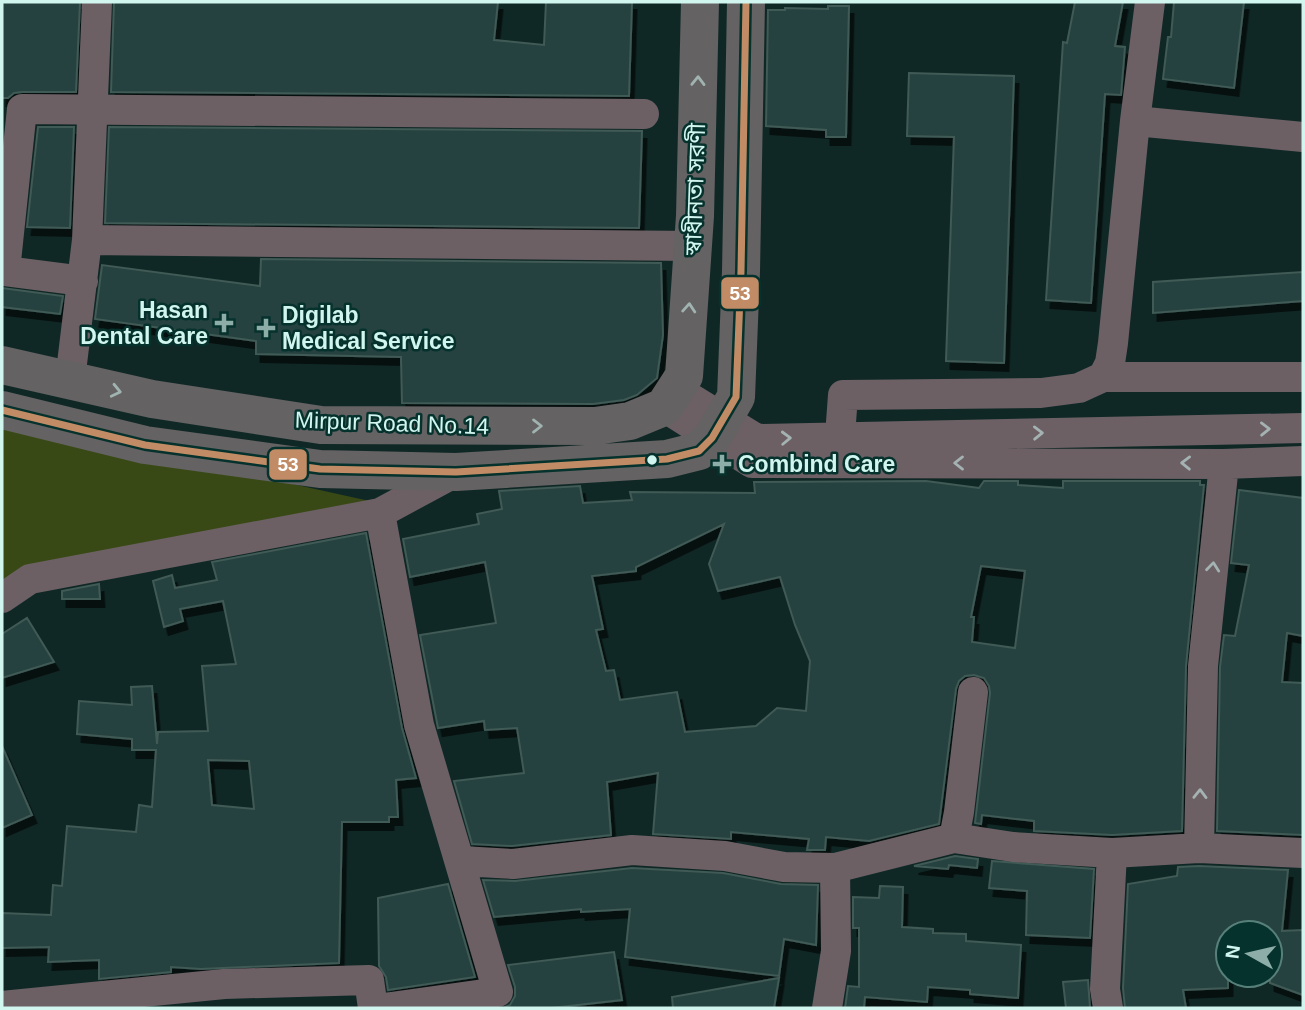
<svg xmlns="http://www.w3.org/2000/svg" width="1305" height="1010" font-family="Arial,'Noto Sans Bengali',sans-serif">
<style>
.green{fill:#384915}
.building{fill:#26423f;stroke:#405a56;stroke-width:2;fill-rule:evenodd;filter:url(#shadow)}
.lines{fill:none;stroke-linecap:round;stroke-linejoin:round}
.street{stroke:#6c6065;stroke-width:30}
.primary{stroke:#646263;stroke-width:38}
.bus-1-casing{stroke:#06322d;stroke-width:12}
.bus-1{stroke:#c18c65;stroke-width:7}
.oneway{stroke:#a0b3b0}
.oneway2{stroke:#a4b2b1}
.poi-dot{fill:#8dada8;stroke:#06322d;stroke-width:2.5}
.bus-dot{fill:#d1f5ef;stroke:#06322d;stroke-width:2.5}
.labels{text-anchor:middle;dominant-baseline:central;stroke-width:5;stroke-linejoin:round;paint-order:stroke}
.street-label{font-size:23px;fill:#d1f5ef;stroke:#06322d}
.poi-label{font-size:23px;font-weight:bold;fill:#d1f5ef;stroke:#06322d;text-anchor:start}
.line-badge{stroke:#06322d;stroke-width:2.5}
.badge-label{font-size:19px;text-anchor:middle;font-weight:bold;fill:#fff}
</style>
<defs>
<filter id="shadow"><feDropShadow dx="4.5" dy="8" stdDeviation="0" flood-color="#0009"/></filter>
</defs>
<rect width="100%" height="100%" fill="#102825"/>
<!-- green -->
<path class="green" d="M2 420 374 502 2 584Z"/>
<!-- building -->
<path class="building" d="M2 2H80L76 92H22L14 93 8 98H2Z
M114 2H498L494 40 544 45 546 2H632L629 96 111 92Z
M1075 2H1123L1115 46 1125 47 1121 95 1105 94 1091 303 1046 300 1063 42 1067 43Z
M1174 2H1244L1234 88 1163 79 1168 37H1171Z
M828 6H849L846 137H826V130L766 126 768 10H785V8L828 9Z
M909 73 1014 76 1004 363 946 361 954 137 907 136Z
M38 127H74L70 228 27 227Z
M109 127 642 131 639 228 105 223Z
M261 259 661 263 663 335 657 378 637 395 624 400 593 404 402 403 401 357 256 354V341L95 319 102 265 260 286Z
M1303 272V301L1153 313V282Z
M2 288 63 296 60 314 2 307Z
M926 481 979 488 984 481H1018V485L1063 488V481H1200V485H1204L1186 666 1182 831 1112 835 1034 831V821L982 815 981 824 975 823 990 693 989 686 984 678 974 675 965 676 959 681 956 689 939 824 869 841 826 837 825 850H807L809 839 731 832V839L653 834 658 773 607 782 611 835 512 846 472 844 454 781 524 773 517 728 485 730 484 721 438 728 420 635 496 623 485 562 410 577 403 539 479 524 477 514 502 509 499 491 580 486 583 503 632 500 630 492 755 493 754 482ZM724 524 709 564 718 591 780 577 795 625 810 661 806 711 777 708 756 726 685 732 677 692 620 700 614 670 606 671 596 630 603 629 592 576 636 571V567ZM981 566 1025 571 1015 648 972 642 974 617H971Z
M1239 490 1303 498V636L1287 633 1282 682 1303 683V835L1217 831 1220 667 1224 635 1235 636 1249 565 1231 563Z
M366 533 402 728 416 778 396 780 398 817H389V822H342L339 963 201 969 171 967V972L99 979V960L48 962 49 947 2 948V913L51 915 53 885 62 886 67 826 136 832 139 805 152 807 156 750H132V739L77 734 79 701 132 705 131 687 152 686 157 744 158 732 208 731 202 666 236 664 223 601 180 609 183 621 164 627 153 581 172 575 175 588 217 580 212 562ZM208 760 249 761 254 809 212 805Z
M99 584 100 599H62V591Z
M27 618 54 662 2 678V634Z
M2 746 32 815 2 828Z
M955 856 978 859 977 868 949 865 948 869 914 866Z
M992 861 1094 869 1090 938 1026 935 1027 891 989 888Z
M1199 866 1288 870 1282 931 1303 930V995L1270 983V933H1228V988L1183 990 1186 1008H1125L1123 988 1128 884 1177 876 1178 867Z
M632 868 723 873 781 884 818 885 816 945 784 939 779 976 625 957 630 909 581 912V909L494 917 483 880 515 881Z
M448 884 475 977 388 990 386 977 379 966 378 898Z
M880 886 903 887 902 927 933 929V933L966 934V941L1021 945 1018 998 970 994V990L928 987 927 1002 865 997 864 1008H845L848 986 859 987V928H853V897L879 898Z
M614 952 622 1000 551 1008H503L510 1005 515 996V987L508 965Z
M779 978 774 1008H673L672 997Z
M1088 980 1090 1008H1066L1063 982Z"/>
<g class="lines">
<!-- street -->
<path class="street" d="M1135 121 1303 137
M87 240 693 246
M83 281 5 271 22 109 644 114
M1103 377H1303
M70 380 87 240 97 2
M676 389 757 439 1303 428
M664 407 752 463 1224 464 1303 461
M840 436 843 395 1041 393 1079 388 1103 377 1110 363 1113 343 1135 121 1150 2
M380 513 419 725 498 992 384 1008
M2 598 30 579 380 513 456 472
M954 838 959 812 973 692
M1199 848 1303 853
M461 861 513 864 632 850 725 856 784 867 835 868 954 838 1013 847 1112 853 1199 848 1203 666 1224 464
M2 1006 224 984 369 980 373 1008
M827 1008 836 951 835 868
M1108 1008 1105 989 1112 853"/>
<!-- primary -->
<path class="primary" d="M2 365 152 399 321 425 595 426 630 421 664 407 684 376 695 216 700 2
M2 410 145 445 320 469 456 472 667 459 699 451 712 438 736 397 741 271 746 2"/>
<!-- bus-1 casing -->
<g class="bus-1-casing">
<path id="bus-1" d="M2 410 145 445 320 469 456 472 667 459 699 451 712 438 736 397 741 271 746 2"/>
</g>
<!-- bus-1 -->
<use href="#bus-1" class="bus-1"/>
</g>
<!-- one-way arrows -->
<defs><path id="oneway-chevron" d="M-2-3.5L2.5 0L-2 3.5" fill="none" stroke-width="1.6" stroke-linecap="round" stroke-linejoin="round" transform="scale(1.75)"/></defs>
<g class="oneway">
<use href="#oneway-chevron" transform="translate(698 81) rotate(-89)"/>
<use href="#oneway-chevron" transform="translate(689 308) rotate(-86)"/>
<use href="#oneway-chevron" transform="translate(116 391) rotate(13)"/>
<use href="#oneway-chevron" transform="translate(537 426)"/>
</g>
<g class="oneway2">
<use href="#oneway-chevron" transform="translate(1265 429) rotate(-1)"/>
<use href="#oneway-chevron" transform="translate(1038 433) rotate(-1)"/>
<use href="#oneway-chevron" transform="translate(786 438) rotate(-2)"/>
<use href="#oneway-chevron" transform="translate(959 463) rotate(180)"/>
<use href="#oneway-chevron" transform="translate(1186 463) rotate(-179)"/>
<use href="#oneway-chevron" transform="translate(1213 567) rotate(-84)"/>
<use href="#oneway-chevron" transform="translate(1200 794) rotate(-89)"/>
</g>
<!-- markers -->
<g class="poi-dot">
<path d="M220.5 312.5h7v7h7v7h-7v7h-7v-7h-7v-7h7z"/>
<path d="M262.5 317.5h7v7h7v7h-7v7h-7v-7h-7v-7h7z"/>
<path d="M718.5 453.5h7v7h7v7h-7v7h-7v-7h-7v-7h7z"/>
</g>
<circle class="bus-dot" cx="652" cy="460" r="6"/>
<g class="labels">
<!-- street labels -->
<g class="street-label">
<text transform="translate(695 189) rotate(-88)">স্বাধীনতা সরণী</text>
<text transform="translate(392 423) rotate(2)">Mirpur Road No.14</text>
</g>
<!-- poi labels -->
<g class="poi-label">
<text x="208" y="310" text-anchor="end">Hasan<tspan x="208" dy="26">Dental Care</tspan></text>
<text x="282" y="315">Digilab<tspan x="282" dy="26">Medical Service</tspan></text>
<text x="738" y="464">Combind Care</text>
</g>
</g>
<g class="line-badge">
<rect x="720" y="276" width="40" height="34" rx="7" fill="#c18c65"/>
<rect x="268" y="448" width="40" height="33" rx="7" fill="#c18c65"/>
</g>
<g class="badge-label">
<text x="740" y="300">53</text>
<text x="288" y="471">53</text>
</g>
<!-- border -->
<rect width="1305" height="1010" fill="none" stroke="#d1f5ef" stroke-width="7"/>
<!-- north arrow -->
<g transform="translate(1249 954) rotate(278)"><circle r="33" fill="#06322d" stroke="#57807b" stroke-width="2"/>
<path d="M0-5L12 26L0 18L-12 26Z" fill="#8dada8"/>
<text y="-10" font-size="19" font-weight="bold" text-anchor="middle" fill="#d1f5ef">N</text>
</g>
</svg>
